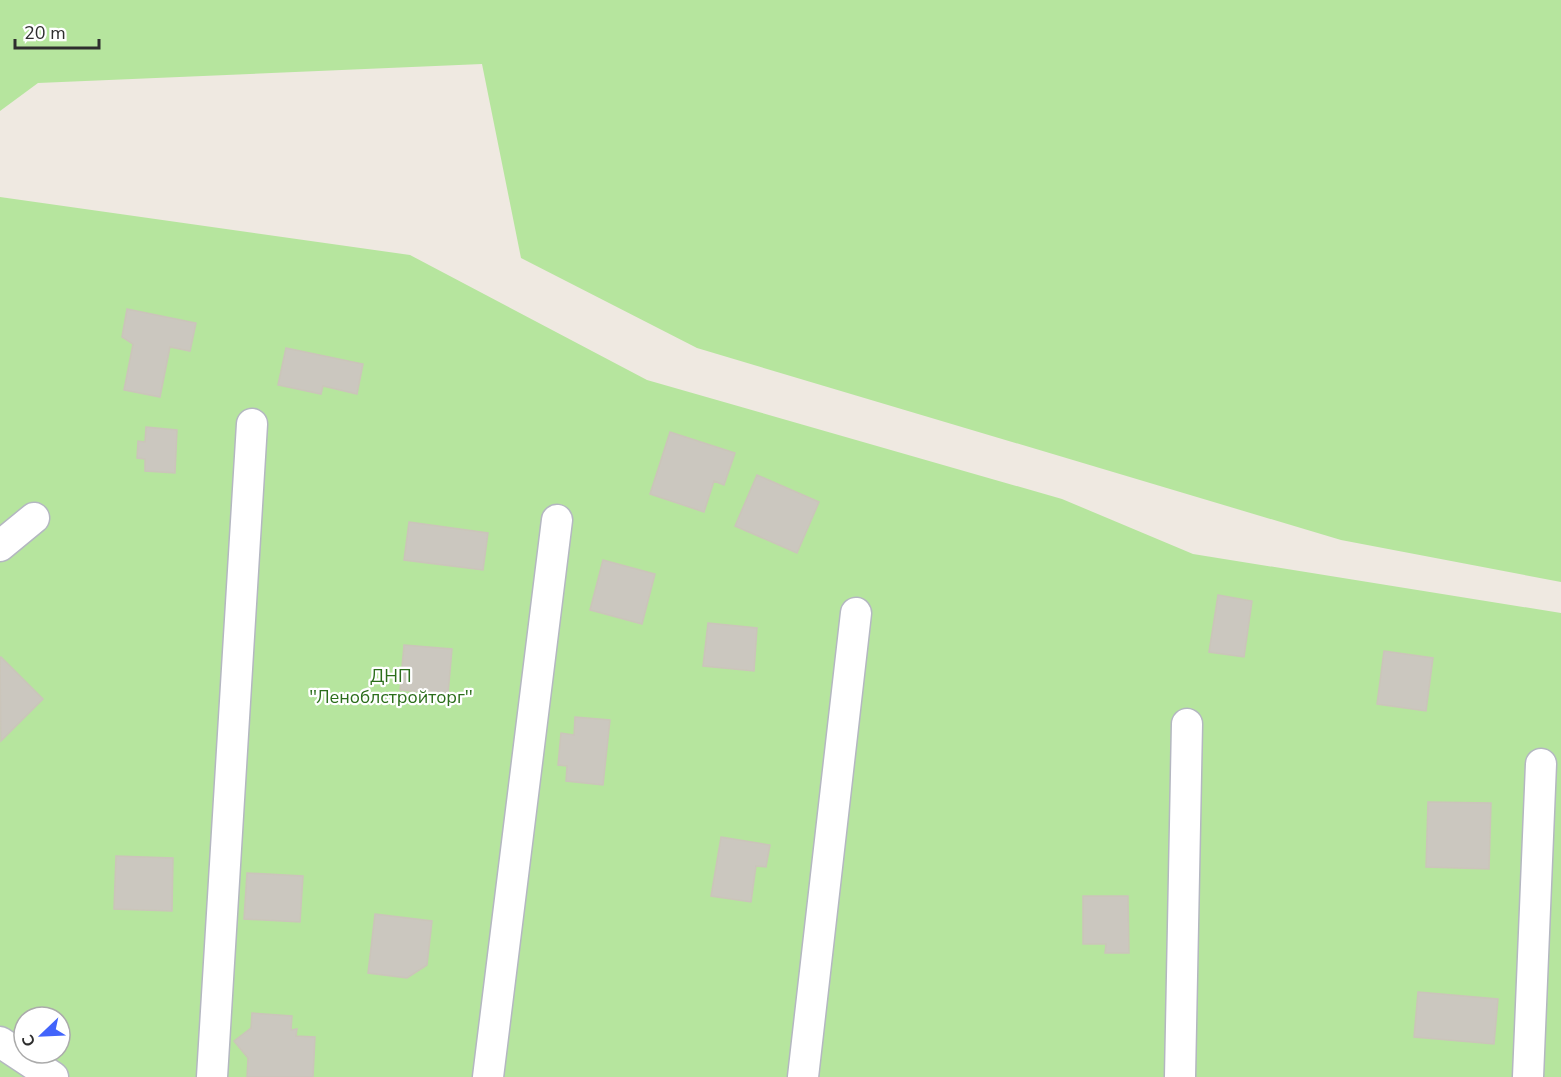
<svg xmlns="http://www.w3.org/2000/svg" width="1561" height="1077" font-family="'Nunito Sans',sans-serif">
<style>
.green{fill:#b6e59e;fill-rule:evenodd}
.building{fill:#cbc7bf;stroke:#cbc5ba;stroke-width:1.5}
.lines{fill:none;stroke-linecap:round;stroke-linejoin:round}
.street-casing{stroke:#b4b7c1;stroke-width:33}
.street{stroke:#fff;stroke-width:30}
.labels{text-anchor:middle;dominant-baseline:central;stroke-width:4.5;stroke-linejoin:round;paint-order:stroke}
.park-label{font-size:18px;fill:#2c6e1b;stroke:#fff}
</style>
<rect width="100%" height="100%" fill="#efe9e1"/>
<!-- green -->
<path class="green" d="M0 0H1561V582L1341 540 697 348 521 258 482 64 38 83 0 111Z
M0 197 410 255 647 380 1062 499 1193 554 1561 613V1077H0ZM24 1017H60V1053H24Z"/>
<!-- building -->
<path class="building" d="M127 309 196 323 190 351 170 347 160 397 124 390 133 344 122 337Z
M286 348 363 364 357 394 323 386 321 394 278 385Z
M146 427 177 430 175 473 145 471V459L137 458 138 441 145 442Z
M670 432 735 453 724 485 714 481 704 512 650 494Z
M757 475 819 502 797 553 735 526Z
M409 522 488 533 483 570 404 560Z
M603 560 655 574 642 624 590 610Z
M1218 595 1252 601 1244 657 1209 652Z
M708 623 757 628 754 671 703 666Z
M404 645 452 649 448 694 400 690Z
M1384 651 1433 658 1426 711 1377 704Z
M1 657 43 699 1 741 0 659Z
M575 717 610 720 603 785 566 781 567 766 558 765 561 733 574 735Z
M1428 802 1491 803 1489 869 1426 867Z
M721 837 770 845 766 867 756 866 751 902 711 896Z
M116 856 173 858 172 911 114 909Z
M247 873 303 876 300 922 244 919Z
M1083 896H1128L1129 953H1105L1106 944H1083Z
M375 914 432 921 427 965 407 978 368 973Z
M1418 992 1498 999 1494 1044 1414 1037Z
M252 1013 292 1016 291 1030 297 1029 296 1036 315 1037 313 1077H247L248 1058 234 1041 251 1028Z"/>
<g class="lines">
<!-- street casing -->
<g class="street-casing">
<path id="street" d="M0 546 34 518
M0 1042 53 1077
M212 1077 252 424
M488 1077 557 520
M803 1077 856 613
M1180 1077 1187 724
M1528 1077 1541 764"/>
</g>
<!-- street -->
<use href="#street" class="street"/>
</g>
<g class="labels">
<!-- park labels -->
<g class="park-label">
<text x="391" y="676">ДНП<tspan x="391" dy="21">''Леноблстройторг''</tspan></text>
</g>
</g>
<!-- north arrow -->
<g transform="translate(42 1035) rotate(247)"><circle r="28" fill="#ffffff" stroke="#ababab" stroke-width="1.5"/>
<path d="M0-4.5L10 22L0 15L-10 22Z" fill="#4264fb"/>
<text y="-9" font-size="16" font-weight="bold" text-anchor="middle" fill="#2e2e2e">С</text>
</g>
<!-- scale -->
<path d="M15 39v9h84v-9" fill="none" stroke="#2e2e2e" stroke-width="3"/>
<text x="24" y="39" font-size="18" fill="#2e2e2e" stroke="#ffffff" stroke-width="4.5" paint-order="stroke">20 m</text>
</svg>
